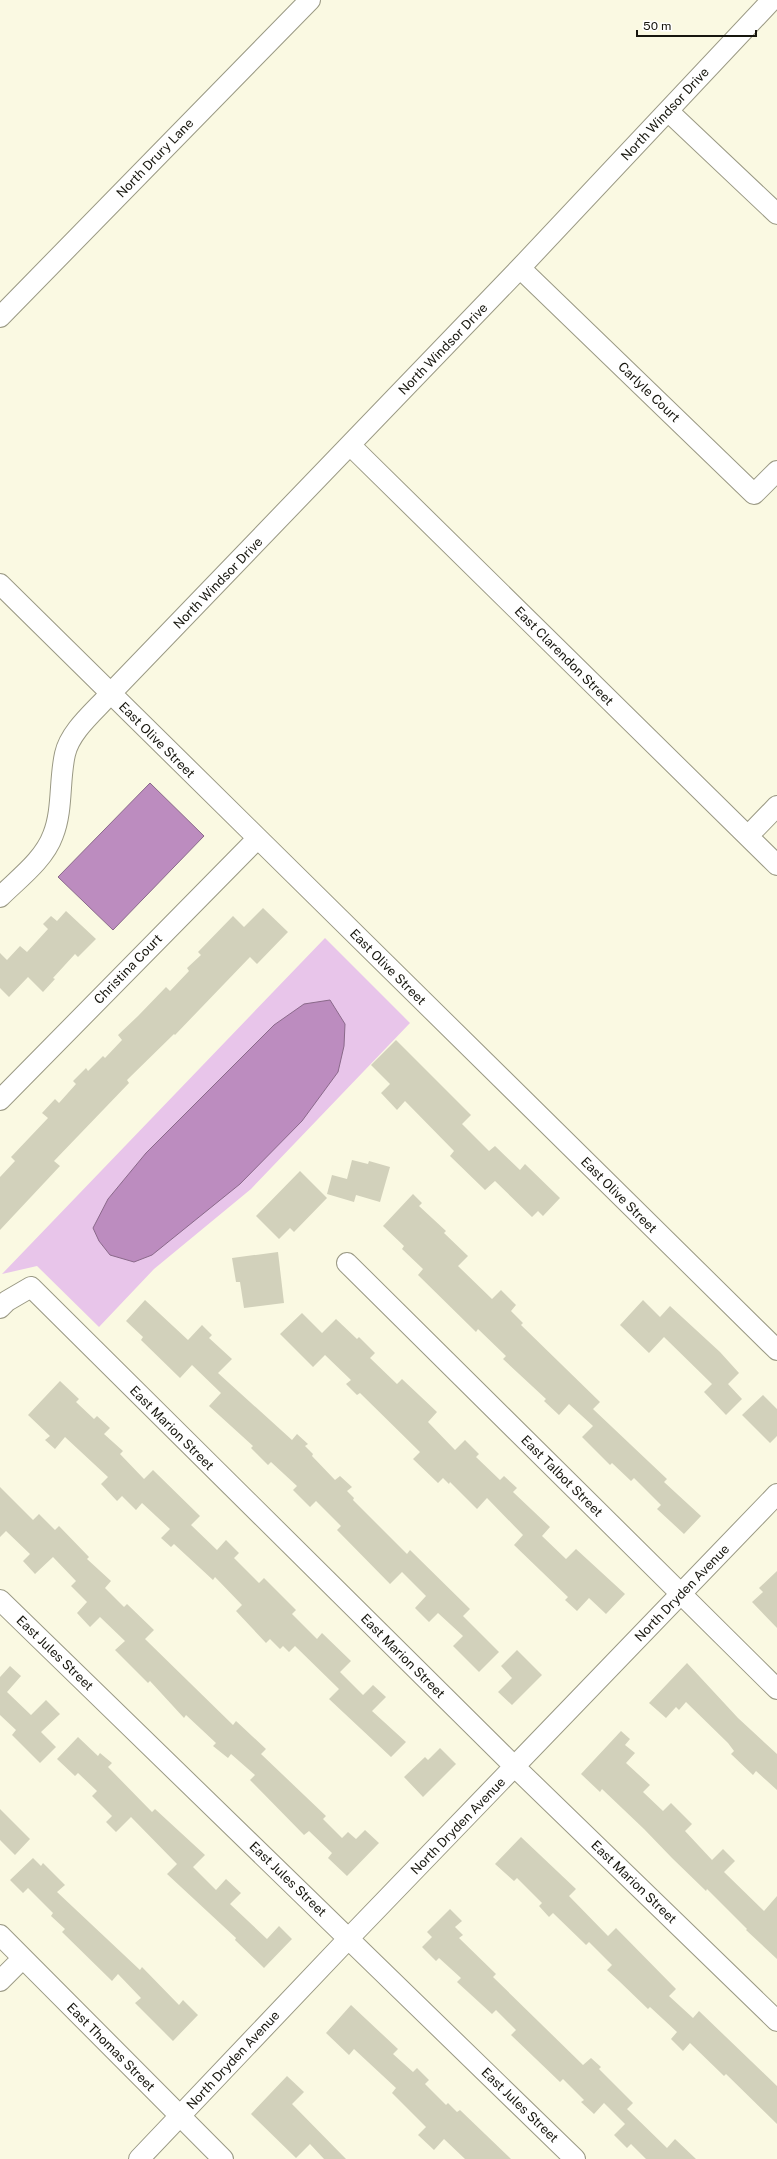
<svg xmlns="http://www.w3.org/2000/svg" width="777" height="2159" font-family="'Public Sans',sans-serif">
<style>
.green{fill:#e8c5ea}
.water{fill:#bc8cbf;stroke:#8a698a}
.building{fill:#d2d1bb}
.lines{fill:none;stroke-linecap:round;stroke-linejoin:round}
.minor-casing{stroke:#9a9984;stroke-width:22}
.minor{stroke:#fff;stroke-width:20}
.labels{text-anchor:middle;dominant-baseline:central;stroke-width:3.5;stroke-linejoin:round;paint-order:stroke}
.street-label{font-size:13px;fill:#17160e;stroke:#fff}
</style>
<rect width="100%" height="100%" fill="#faf9e2"/>
<!-- green -->
<path class="green" d="M325 938 410 1023 251 1189 154 1269 99 1327 37 1266 2 1274Z"/>
<!-- water -->
<path class="water" d="M150 783 204 836 113 930 58 877Z
M330 1000 345 1024 344 1046 338 1072 302 1121 240 1184 152 1255 134 1262 110 1255 99 1241 93 1228 108 1199 146 1153 274 1025 304 1004Z"/>
<!-- building -->
<path class="building" d="M263 908 288 932 257 964 250 957 175 1035 174 1034 127 1080 129 1083 54 1161 60 1166 0 1230V1177L15 1161 11 1157 48 1118 42 1113 55 1099 59 1103 76 1084 73 1081 86 1068 88 1071 103 1056 105 1058 122 1040 118 1035 138 1016 166 987 170 991 189 971 187 968 201 955 198 952 233 916 244 927Z
M66 911 96 939 78 957 75 954 53 978 55 979 43 992 28 977 9 997 0 988V953L7 960 20 946 27 952 48 929 43 924 51 916 57 921Z
M396 1040 471 1115 462 1124 489 1151 495 1146 520 1170 525 1164 560 1198 543 1216 538 1211 532 1217 495 1181 485 1190 450 1156 454 1151 405 1101 397 1110 381 1093 390 1084 371 1065Z
M352 1160 368 1164 369 1161 390 1167 380 1202 356 1195 354 1202 327 1194 332 1175 347 1179Z
M300 1171 327 1198 294 1232 290 1228 279 1239 256 1216Z
M413 1194 422 1203 419 1206 446 1231 444 1233 468 1256 458 1266 492 1299 501 1290 516 1305 511 1311 523 1323 521 1325 600 1402 593 1409 667 1479 664 1482 701 1516 684 1534 657 1509 661 1505 634 1478 631 1481 612 1463 610 1465 582 1437 593 1426 569 1404 559 1415 544 1401 546 1399 503 1359 506 1356 478 1329 476 1332 418 1275 423 1269 402 1249 404 1246 383 1226Z
M278 1252 284 1303 244 1308 240 1282H236L232 1258Z
M145 1300 188 1340 202 1325 212 1335 209 1338 232 1359 218 1373 292 1440 297 1434 308 1444 305 1446 313 1454 312 1456 335 1480 340 1476 352 1487 347 1491 354 1498 353 1500 407 1554 410 1550 470 1609 463 1616 499 1652 479 1672 453 1646 463 1636 438 1613 429 1622 415 1608 426 1596 402 1572 390 1584 337 1530 341 1526 316 1501 310 1507 293 1490 297 1486 271 1462 268 1465 251 1448 253 1446 209 1406 221 1393 192 1365 180 1378 141 1340 143 1337 126 1321Z
M643 1300 660 1317 670 1306 720 1352 739 1373 728 1384 742 1399 726 1415 704 1392 712 1384 664 1337 649 1353 620 1325Z
M302 1313 322 1333 336 1319 357 1339 359 1337 375 1353 370 1358 397 1384 402 1379 437 1412 428 1422 455 1450 465 1440 479 1454 476 1457 500 1480 504 1476 517 1488 513 1492 550 1527 542 1536 566 1559 576 1549 625 1594 606 1614 589 1598 577 1611 565 1600 568 1597 514 1545 523 1535 487 1498 477 1509 450 1482 449 1484 443 1478 438 1483 413 1459 420 1452 360 1393 357 1395 346 1384 351 1380 325 1355 313 1367 280 1334Z
M60 1381 79 1399 76 1402 94 1419 97 1416 110 1428 104 1434 123 1451 120 1454 144 1479 153 1470 200 1516 191 1525 217 1550 226 1540 239 1553 234 1558 259 1583 264 1578 296 1610 292 1614 317 1639 322 1633 351 1661 340 1672 363 1695 373 1685 386 1697 372 1711 406 1742 391 1757 329 1699 339 1689 295 1646 289 1652 283 1646 280 1649 270 1639 266 1643 236 1611 242 1605 215 1577 213 1580 174 1544 171 1547 161 1538 170 1529 142 1503 136 1510 122 1496 117 1501 101 1484 108 1477 65 1437 55 1449 45 1440 50 1436 28 1415Z
M763 1395 777 1409V1436L770 1443 742 1415Z
M0 1487 33 1520 39 1514 55 1530 59 1526 89 1557 87 1559 111 1581 105 1588 124 1607 127 1604 154 1630 145 1639 233 1725 236 1721 266 1749 261 1754 326 1816 323 1819 342 1838 348 1832 356 1839 365 1830 379 1843 347 1876 328 1858 332 1853 309 1831 304 1835 250 1780 255 1775 231 1754 228 1758 213 1746 216 1743 186 1715 184 1718 150 1681 148 1683 115 1650 125 1641 100 1617 90 1627 77 1613 87 1602 71 1586 76 1581 53 1557 35 1574 23 1561 30 1554 6 1531 0 1537Z
M777 1571V1628L752 1602 763 1592 759 1588Z
M517 1650 542 1675 512 1705 498 1692 512 1678 501 1666Z
M687 1663 738 1718 777 1754V1790L756 1771 753 1775 731 1754 734 1751 728 1743 686 1702 679 1710 676 1707 666 1718 649 1703Z
M10 1666 21 1676 7 1692 31 1715 46 1700 60 1714 41 1732 56 1747 40 1763 12 1735 16 1730 0 1715V1677Z
M621 1731 630 1739 625 1745 635 1753 626 1763 650 1785 643 1792 663 1811 671 1803 692 1824 685 1831 712 1860 723 1849 735 1861 724 1872 764 1911 777 1896V1959L746 1930 747 1929 707 1889 706 1891 672 1858 644 1829 602 1789 600 1792 581 1774Z
M78 1737 98 1756 100 1753 112 1763 108 1767 152 1812 155 1809 205 1855 193 1867 216 1890 226 1879 241 1893 230 1904 267 1939 279 1926 292 1939 264 1968 235 1940 236 1938 167 1874 177 1864 131 1817 116 1832 106 1822 112 1816 92 1796 97 1791 78 1773 75 1776 57 1759Z
M440 1748 456 1764 423 1797 404 1777 425 1757 428 1760Z
M0 1809 30 1839 15 1855 0 1840Z
M521 1837 576 1889 569 1896 608 1936 616 1928 676 1989 669 1996 693 2018 699 2011 777 2086V2124L726 2074 724 2076 690 2043 683 2051 671 2039 677 2032 650 2007 648 2009 619 1981 607 1970 612 1965 589 1942 586 1945 553 1913 549 1917 539 1906 542 1903 517 1878 514 1881 495 1864Z
M33 1858 41 1866 43 1863 65 1885 57 1892 140 1970 142 1967 179 2005 183 2000 198 2015 173 2041 135 2003 141 1998 118 1974 112 1981 62 1932 65 1929 51 1916 53 1913 28 1888 23 1893 10 1880Z
M450 1909 462 1921 455 1927 463 1935 459 1938 496 1974 493 1977 583 2065 591 2058 601 2067 599 2069 633 2103 627 2109 667 2148 675 2139 696 2159H646L631 2144 627 2148 614 2135 625 2124 604 2103 594 2114 581 2102 584 2100 563 2079 560 2082 511 2035 516 2030 496 2010 492 2014 457 1982 461 1978 439 1958 436 1961 422 1947 432 1937 427 1932Z
M351 2005 398 2049 393 2054 413 2072 417 2068 429 2080 425 2084 446 2105 448 2103 457 2112 460 2110 511 2159H465L444 2139 434 2150 418 2135 426 2127 392 2093 396 2088 354 2049 349 2055 326 2033Z
M287 2076 304 2092 292 2104 346 2159H324L310 2144 296 2158 251 2114Z"/>
<g class="lines">
<!-- minor casing -->
<g class="minor-casing">
<path id="minor" d="M668 111 777 214
M520 268 754 494 777 471
M0 317 310 0
M351 446 777 865
M0 584 777 1350
M748 836 777 806
M0 897C18 879 44 860 53 835 63 810 59 780 65 754 70 731 95 711 110 694L520 268 771 1
M0 1100 257 839
M347 1263 777 1689
M0 1308 7 1301 31 1287 515 1767 777 2021
M0 1600 575 2159
M0 1935 223 2159
M0 1981 23 1958
M139 2159 349 1938 777 1494"/>
</g>
<!-- minor -->
<use href="#minor" class="minor"/>
</g>
<g class="labels">
<!-- street labels -->
<g class="street-label">
<text transform="translate(665 114) rotate(-47)">North Windsor Drive</text>
<text transform="translate(155 158) rotate(-46)">North Drury Lane</text>
<text transform="translate(443 349) rotate(-46)">North Windsor Drive</text>
<text transform="translate(649 392) rotate(44)">Carlyle Court</text>
<text transform="translate(218 583) rotate(-46)">North Windsor Drive</text>
<text transform="translate(564 656) rotate(45)">East Clarendon Street</text>
<text transform="translate(157 740) rotate(45)">East Olive Street</text>
<text transform="translate(388 967) rotate(45)">East Olive Street</text>
<text transform="translate(128 969) rotate(-46)">Christina Court</text>
<text transform="translate(619 1195) rotate(45)">East Olive Street</text>
<text transform="translate(172 1428) rotate(45)">East Marion Street</text>
<text transform="translate(562 1476) rotate(45)">East Talbot Street</text>
<text transform="translate(682 1593) rotate(-46)">North Dryden Avenue</text>
<text transform="translate(55 1653) rotate(44)">East Jules Street</text>
<text transform="translate(403 1656) rotate(45)">East Marion Street</text>
<text transform="translate(458 1826) rotate(-46)">North Dryden Avenue</text>
<text transform="translate(288 1879) rotate(44)">East Jules Street</text>
<text transform="translate(634 1882) rotate(44)">East Marion Street</text>
<text transform="translate(111 2047) rotate(45)">East Thomas Street</text>
<text transform="translate(233 2060) rotate(-47)">North Dryden Avenue</text>
<text transform="translate(520 2105) rotate(44)">East Jules Street</text>
</g>
</g>
<!-- scale -->
<path d="M637 30v6h119v-6" fill="none" stroke="#17160e" stroke-width="2"/>
<text x="643" y="30" font-size="12" fill="#17160e" stroke="#ffffff" stroke-width="3" paint-order="stroke">50 m</text>
</svg>
